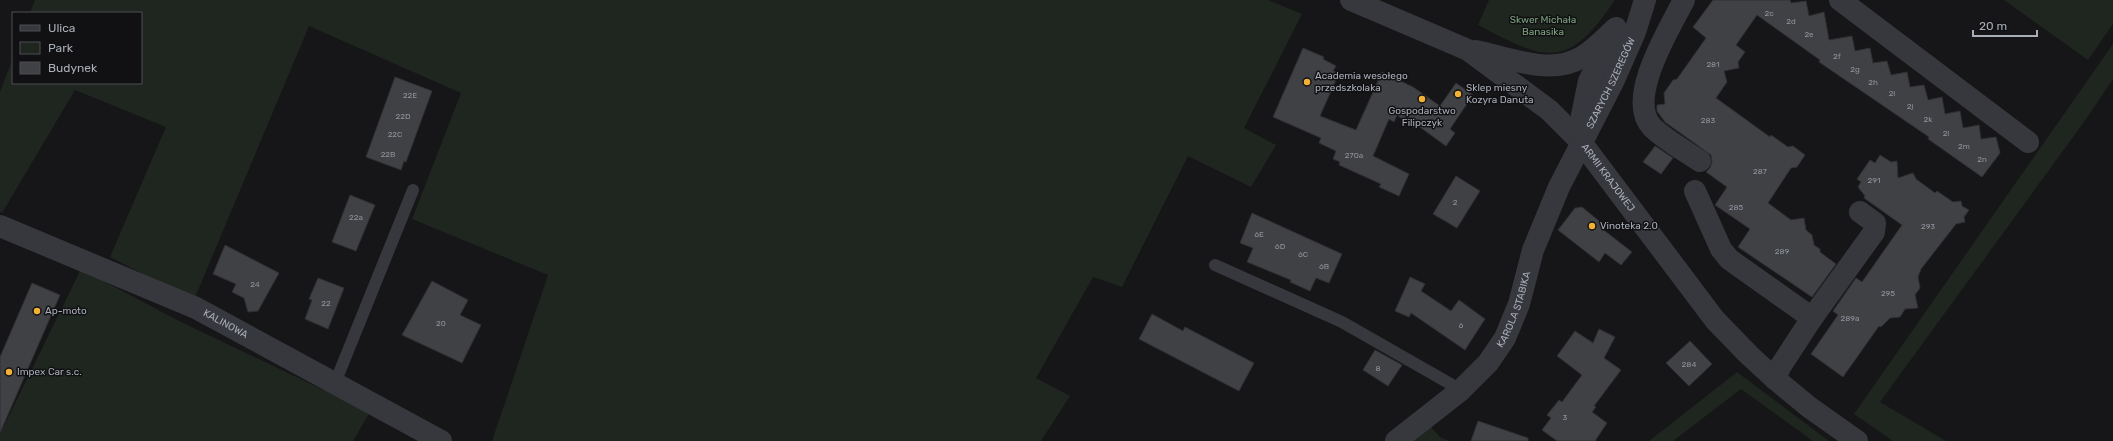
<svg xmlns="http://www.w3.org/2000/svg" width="2113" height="441" font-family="Rubik,sans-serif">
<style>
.green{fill:#1e261f}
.building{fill:#404145;stroke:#303034}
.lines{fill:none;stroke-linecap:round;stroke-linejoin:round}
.service{stroke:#37383d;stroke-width:12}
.minor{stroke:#37383d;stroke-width:22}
.tertiary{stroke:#37383d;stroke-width:22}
.poi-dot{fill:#f2b134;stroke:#111113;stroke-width:1.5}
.labels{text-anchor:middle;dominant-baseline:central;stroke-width:3;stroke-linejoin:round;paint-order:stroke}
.number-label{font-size:8px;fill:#8e929b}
.park-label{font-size:10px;fill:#7fa381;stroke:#111113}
.poi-label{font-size:10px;fill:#a8adb8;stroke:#111113;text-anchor:start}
.street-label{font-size:10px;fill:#a8adb8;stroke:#111113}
</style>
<rect width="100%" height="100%" fill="#161618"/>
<!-- green -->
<path class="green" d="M35 0H1268L1302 14 1244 128 1276 145 1251 187 1188 156 1122 287 1093 277 1036 378 1070 396 1041 441H492L548 275 412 219 461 93 309 26 194 300 110 257 166 127 75 90 2 213 0 212V92L13 58V83H141V13H30Z
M1489 0H1615C1567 71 1547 61 1478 25Z
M2004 0H2113V24L2088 60Z
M2113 44V79L2084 122 1880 402 1946 441H1893L1854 414Z
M81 269 179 321 370 412 353 441H0V434Z
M1737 372 1829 441H1813L1741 389 1673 441H1649Z
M1431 427 1440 437 1449 441H1413Z"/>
<!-- building -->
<path class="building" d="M1713 0H1790L1791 3 1806 1 1809 16 1824 12 1829 40 1852 36 1855 51 1870 48 1873 63 1887 61 1891 75 1907 72 1910 87 1924 85 1928 100 1942 97 1945 114 1960 111 1963 128 1979 125 1981 139 1996 137 2000 153 1982 177 1928 139 1929 137 1819 62 1820 60 1757 15 1736 45 1745 52 1738 62 1739 68 1724 71 1727 82 1716 98 1770 137 1771 135 1788 147 1793 146 1805 155 1797 167 1791 168 1768 203 1791 220 1804 218 1806 230 1812 235 1814 245 1820 249V252L1836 264 1812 297 1738 247 1750 229 1715 205 1727 187 1706 172 1710 168 1712 162 1711 155 1665 122 1657 111V105L1665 104 1664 93 1673 80 1677 79 1706 38 1693 27Z
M1303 48 1324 57 1323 59 1336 66 1333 71 1339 73 1320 116 1356 130 1382 72 1413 87 1440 106 1456 83 1473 95 1450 129 1455 133 1446 146 1417 125 1414 128 1397 115 1394 122 1389 119 1373 156 1409 174 1399 196 1379 187 1381 184 1339 165 1340 162 1333 159 1336 151 1319 143 1321 138 1273 117Z
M395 77 432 91 406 162 404 161 401 170 366 157Z
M1655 146 1673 158 1661 174 1643 162Z
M1880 155 1891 162 1897 161 1898 178 1913 173 1916 179 1935 193 1937 191 1953 202 1961 201 1962 206 1969 210 1964 217 1965 222 1956 224 1921 269 1918 277 1920 288 1915 295 1918 308 1905 309 1900 317 1890 318 1881 327 1879 326 1843 377 1811 354 1838 315 1833 311 1856 278 1862 282 1902 225 1864 198 1865 196 1858 187 1861 182 1857 179 1870 160 1875 163Z
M1456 176 1480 191 1457 228 1433 214Z
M350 195 375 205 356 251 332 242Z
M1582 207 1604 225 1601 228 1632 252 1621 265 1605 253 1599 262 1558 230 1575 208Z
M1252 213 1342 254 1329 283 1316 278 1310 291 1290 282 1291 280 1247 262 1253 248 1240 243Z
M225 245 279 273 258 311 248 312 244 298 232 292 236 284 213 274Z
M1410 277 1425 284 1421 291 1451 311 1459 300 1485 319 1465 350 1411 313 1409 317 1395 311Z
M318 278 344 288 328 329 305 319 312 300 309 299Z
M432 281 468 300 460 315 481 325 462 363 402 335Z
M32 283 60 295 0 433V357Z
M1152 314 1183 331 1185 327 1254 363 1239 391 1139 339Z
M1599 329 1615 337 1604 358 1621 370 1594 406 1596 407 1592 412 1607 423 1595 441H1557L1542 430 1551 418 1547 415 1559 400 1562 402 1582 375 1557 356 1575 331 1593 343Z
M1690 341 1712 364 1689 386 1666 363Z
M1375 350 1402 365 1388 386 1363 370Z
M1478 421 1528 438V441H1471Z"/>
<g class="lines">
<!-- service -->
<path class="service" d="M1215 265 1342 322 1461 390
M335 383 413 190"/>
<!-- minor -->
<g class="minor">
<path d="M1684 0C1670 28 1625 99 1652 127 1664 139 1685 151 1700 161"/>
<path d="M1840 0 2028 142"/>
<path d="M1695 191 1721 249 1729 259 1812 318"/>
<path id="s1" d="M0 226 196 308 441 441"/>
<path d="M1775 379 1780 367 1812 318 1874 232 1875 223 1860 212"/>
</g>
<!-- tertiary -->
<g class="tertiary">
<path id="s2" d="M1351 0 1468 50 1549 110 1581 142 1715 320 1749 355 1775 379 1809 407 1857 441"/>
<path d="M1476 51C1509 58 1551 76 1582 57 1595 49 1605 38 1616 28"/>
<path d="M1581 135 1582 115 1589 81 1611 39"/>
<path id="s3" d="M1396 441 1461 390 1488 363 1505 338 1519 304 1533 250 1559 187 1613 82 1635 32 1645 0"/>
</g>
</g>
<!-- markers -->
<g class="poi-dot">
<circle cx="1307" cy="82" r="4"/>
<circle cx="1458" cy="94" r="4"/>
<circle cx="1422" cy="99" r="4"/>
<circle cx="1592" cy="226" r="4"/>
<circle cx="37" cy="311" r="4"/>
<circle cx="9" cy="372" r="4"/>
</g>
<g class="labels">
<!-- number labels -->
<g class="number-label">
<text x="1769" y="13">2c</text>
<text x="1791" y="21">2d</text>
<text x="1809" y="34">2e</text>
<text x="1837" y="56">2f</text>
<text x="1713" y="64">281</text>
<text x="1855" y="69">2g</text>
<text x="1873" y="82">2h</text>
<text x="1892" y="93">2i</text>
<text x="410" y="95">22E</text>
<text x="1910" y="106">2j</text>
<text x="403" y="116">22D</text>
<text x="1928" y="119">2k</text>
<text x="1708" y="120">283</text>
<text x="1946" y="133">2l</text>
<text x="395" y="134">22C</text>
<text x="1964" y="146">2m</text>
<text x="388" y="154">22B</text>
<text x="1354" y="155">270a</text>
<text x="1982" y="159">2n</text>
<text x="1760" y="171">287</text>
<text x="1874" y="180">291</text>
<text x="1455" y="202">2</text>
<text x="1736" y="207">285</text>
<text x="356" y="217">22a</text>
<text x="1928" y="226">293</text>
<text x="1259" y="234">6E</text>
<text x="1280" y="246">6D</text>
<text x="1782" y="251">289</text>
<text x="1303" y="254">6C</text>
<text x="1324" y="266">6B</text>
<text x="255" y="284">24</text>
<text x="1888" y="293">295</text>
<text x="326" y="303">22</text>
<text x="1850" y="318">289a</text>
<text x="441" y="323">20</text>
<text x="1461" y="325">6</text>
<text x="1689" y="364">284</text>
<text x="1378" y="368">8</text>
<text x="1565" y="417">3</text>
</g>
<!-- park labels -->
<g class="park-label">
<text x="1543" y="20">Skwer Michała<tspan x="1543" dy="12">Banasika</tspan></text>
</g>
<!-- poi labels -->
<g class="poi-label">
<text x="1315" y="76">Academia wesołego<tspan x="1315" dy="12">przedszkolaka</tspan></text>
<text x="1466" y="88">Sklep miesny<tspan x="1466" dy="12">Kozyra Danuta</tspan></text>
<text x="1422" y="111" text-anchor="middle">Gospodarstwo<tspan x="1422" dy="12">Filipczyk</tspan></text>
<text x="1600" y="226">Vinoteka 2.0</text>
<text x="45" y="311">Ap-moto</text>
<text x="17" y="372">Impex Car s.c.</text>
</g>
<!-- street labels -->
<g class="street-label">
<text stroke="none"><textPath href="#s3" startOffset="428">SZARYCH SZEREGÓW</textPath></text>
<text stroke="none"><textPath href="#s2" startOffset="318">ARMII KRAJOWEJ</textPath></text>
<text stroke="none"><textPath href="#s3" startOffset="181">KAROLA STABIKA</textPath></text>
<text stroke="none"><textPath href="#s1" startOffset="246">KALINOWA</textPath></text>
</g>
</g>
<!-- legend -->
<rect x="12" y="12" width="130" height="72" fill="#111113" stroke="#4d4f55"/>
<rect x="20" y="25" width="20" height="6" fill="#37383d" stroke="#4d4f55"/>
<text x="48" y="32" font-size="12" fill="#a8adb8">Ulica</text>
<rect x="20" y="42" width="20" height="12" fill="#1e261f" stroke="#4d4f55"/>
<text x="48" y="52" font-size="12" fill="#a8adb8">Park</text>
<rect x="20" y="62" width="20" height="12" fill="#404145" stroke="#4d4f55"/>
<text x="48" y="72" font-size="12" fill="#a8adb8">Budynek</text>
<!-- scale -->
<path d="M1973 30v6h64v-6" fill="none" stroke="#a8adb8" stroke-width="2"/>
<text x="1979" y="30" font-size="12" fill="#a8adb8" stroke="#111113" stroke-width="3" paint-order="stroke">20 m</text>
</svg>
